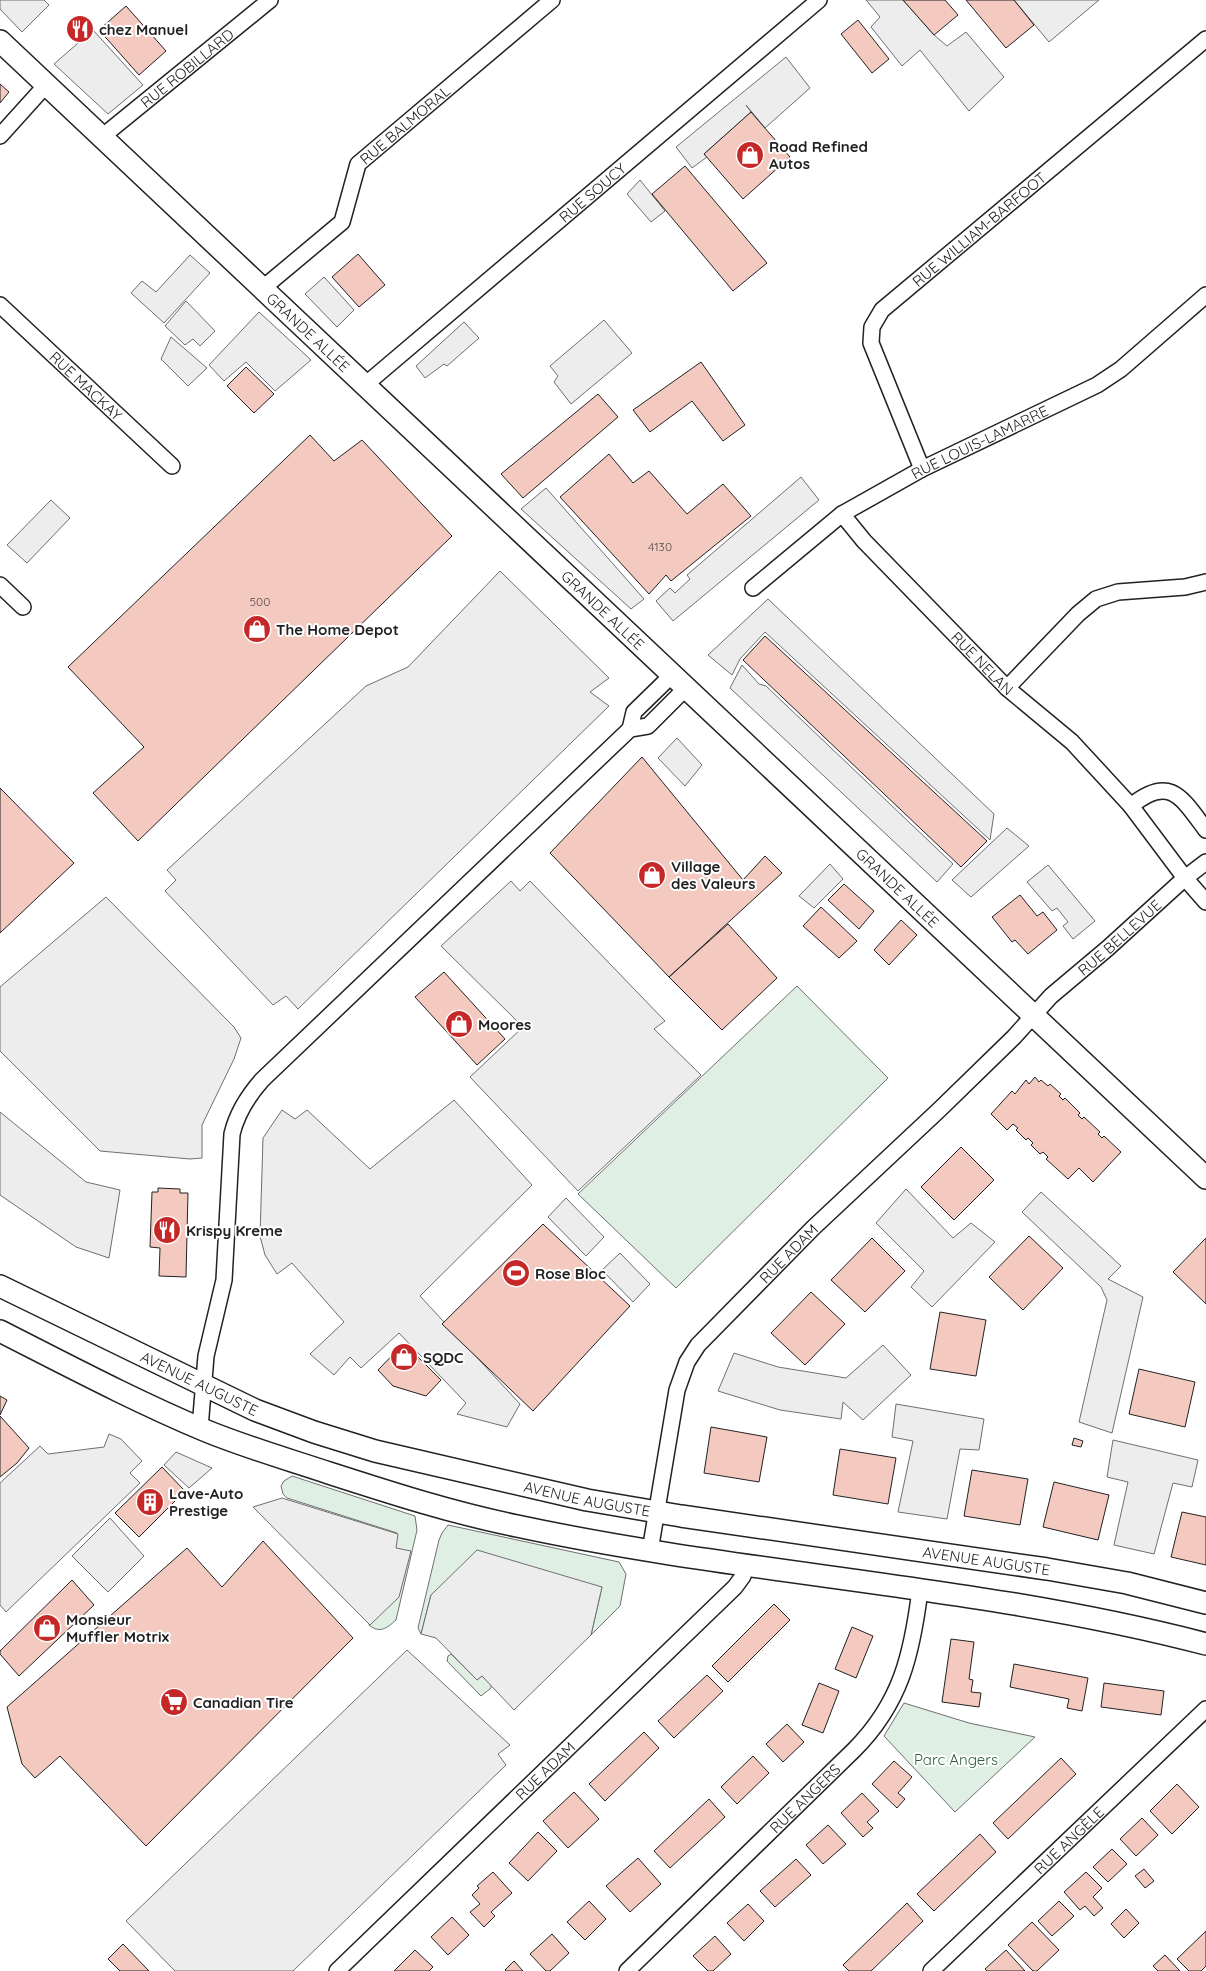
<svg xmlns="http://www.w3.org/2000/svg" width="1206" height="1971" font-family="Quicksand,sans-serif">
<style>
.green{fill:#e0efe3;stroke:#6f6f6f}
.parking{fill:#ededed;stroke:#6f6f6f}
.building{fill:#f3c9c0;stroke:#222}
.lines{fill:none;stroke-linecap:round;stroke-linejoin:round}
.minor-casing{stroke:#222;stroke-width:18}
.secondary-casing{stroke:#222;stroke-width:24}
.minor{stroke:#fff;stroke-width:15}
.secondary{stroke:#fff;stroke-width:21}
.labels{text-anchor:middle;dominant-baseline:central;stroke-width:4;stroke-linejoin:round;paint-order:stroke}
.number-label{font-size:12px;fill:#564c4a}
.poi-label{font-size:15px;font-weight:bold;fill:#222;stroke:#fff;text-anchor:start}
.street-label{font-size:15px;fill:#222;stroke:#fff}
.park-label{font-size:15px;fill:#2f5e38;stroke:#fff}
</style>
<rect width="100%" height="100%" fill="#fff"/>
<!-- green -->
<path class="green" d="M797 986 888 1078 676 1288 578 1194Z
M292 1476 415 1516 417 1530 396 1620C387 1628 380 1634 369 1625L394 1548 397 1533 287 1498 283 1494 281 1486 284 1481Z
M448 1525 619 1562 626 1574 620 1606 591 1635 602 1587 431 1595 421 1634 418 1628 439 1540 442 1533Z
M451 1654 477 1680 482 1676 491 1684V1688L481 1696 447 1661 448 1656Z
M904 1703 969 1723 1035 1737 955 1812 884 1736Z"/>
<!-- parking -->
<path class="parking" d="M0 0H44L49 5 22 32 0 9Z
M866 0H903L934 35 947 46 966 32 1004 77 969 111 920 50 902 66 871 27 880 17Z
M1014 0H1099L1049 42Z
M93 30 143 85 108 114 54 64Z
M786 57 810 88 765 128 746 105 751 112 704 154 707 157 692 168 676 147Z
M640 180 665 211 651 222 627 194Z
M190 255 210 273 164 323 131 293 142 281 156 292Z
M324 277 354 310 337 327 305 294Z
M186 301 215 331 200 346 193 339 185 345 165 326Z
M259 312 311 360 275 391 246 362 224 381 209 365Z
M604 320 632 353 571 404 554 382 558 376 550 366Z
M464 322 479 338 447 366 444 364 425 378 416 366Z
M171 337 207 368 188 386 161 359Z
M801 477 819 500 673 621 656 601 670 588 675 593 690 579 687 575Z
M546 488 644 599 631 609 521 509Z
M51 500 70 518 27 563 7 545Z
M500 571 609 678 590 692 609 706 298 1009 286 996 273 1005 165 891 176 880 167 870 366 686 408 667Z
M768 599 994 814 990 840 765 632 740 659 732 675 708 655Z
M742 665 759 684 766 686 953 864 937 882 730 688Z
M677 738 702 765 685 786 658 758Z
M1007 828 1029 846 971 897 952 880Z
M830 864 843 879 814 908 799 896Z
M1048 865 1095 921 1073 939 1063 926 1068 922 1057 908 1052 911 1027 882Z
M511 881 520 891 530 881 665 1021 654 1029 701 1075 578 1191 470 1077 523 1027 441 946Z
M106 897 234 1027 241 1038 234 1059 202 1125V1158L190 1159 100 1151 0 1051V987Z
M454 1100 532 1185 420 1296 520 1404 507 1427 457 1414 466 1403 399 1333 361 1368 350 1357 334 1375 310 1354 344 1322 292 1263 277 1274 265 1255 260 1236 263 1138 282 1110 295 1119 307 1110 370 1169Z
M0 1112 86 1182 120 1190 109 1258 76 1247 0 1195Z
M906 1189 953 1238 971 1223 995 1242 932 1307 911 1287 924 1271 876 1223Z
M1041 1192 1121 1266 1108 1279 1143 1297 1112 1433 1079 1422 1107 1300 1101 1287 1022 1212Z
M566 1198 604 1237 586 1256 548 1217Z
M620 1253 650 1284 633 1302 602 1270Z
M883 1345 911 1375 863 1420 843 1402 841 1419 780 1410 718 1391 734 1353 778 1367 846 1378Z
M896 1404 984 1419 979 1450 960 1449 947 1519 898 1512 913 1441 892 1437Z
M109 1434 121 1439 142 1461 130 1473 140 1483 6 1612 0 1605V1483L40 1446 48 1454 104 1447Z
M1113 1440 1198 1460 1192 1487 1173 1483 1154 1554 1114 1545 1128 1482 1107 1477Z
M176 1452 212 1468 189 1488 164 1465Z
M282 1498 398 1534 396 1548 411 1551 399 1597 370 1625 253 1507Z
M110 1518 144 1556 108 1592 72 1556Z
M477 1550 602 1587 591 1635 514 1710 482 1676 477 1680 436 1638 421 1634 431 1595Z
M407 1650 510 1745 498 1754 506 1765 293 1971H175L126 1921Z"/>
<!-- building -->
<path class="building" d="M903 0H945L958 15 934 35Z
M966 0H1014L1034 25 1006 48Z
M126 6 166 51 139 75 99 30Z
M858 20 889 59 872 73 841 34Z
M0 84 9 92 0 103Z
M751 112 790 157 743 199 704 154Z
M685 166 767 263 733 291 652 194Z
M358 254 385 285 359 307 332 277Z
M701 362 745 425 723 441 692 401 650 432 633 410Z
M246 367 274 394 254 413 227 386Z
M598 394 618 417 523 498 501 474Z
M310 435 334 461 362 440 452 536 138 841 93 793 144 747 68 667Z
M609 454 633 483 649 471 687 514 723 484 751 516 671 581 666 575 649 594 560 497Z
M765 636 987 841 961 867 743 660Z
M642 757 743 880 765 856 782 873 669 977 550 853Z
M0 788 74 863 0 933Z
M844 884 874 911 859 929 828 900Z
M1020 895 1037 916 1043 912 1057 930 1028 954 1015 940 1012 942 992 917Z
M821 907 857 941 839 958 803 926Z
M901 920 917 935 889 965 874 950Z
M728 924 777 978 722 1030 669 977Z
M444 972 505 1039 477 1065 415 997Z
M1035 1077 1039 1082 1041 1080 1048 1086 1050 1084 1061 1094 1059 1096 1063 1100 1065 1098 1080 1113 1078 1115 1082 1119 1084 1117 1100 1132 1098 1134 1102 1138 1104 1136 1121 1152 1093 1182 1079 1168 1068 1179 1046 1159 1048 1157 1043 1152 1040 1154 1031 1145 1033 1143 1028 1138 1026 1140 1016 1130 1018 1128 1013 1124 1007 1130 991 1114 1012 1091 1015 1094 1026 1080 1029 1084Z
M961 1147 994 1180 954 1220 921 1187Z
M158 1188 180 1189V1193H188L186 1277 159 1276 160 1248 150 1247 152 1192H158Z
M543 1224 630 1306 533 1411 442 1324Z
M1029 1236 1063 1268 1023 1310 989 1277Z
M872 1238 905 1271 865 1312 831 1280Z
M1206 1238V1304L1173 1272Z
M811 1292 845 1324 805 1365 771 1333Z
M940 1312 986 1320 976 1376 930 1369Z
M404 1343 441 1380 426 1396 393 1386 378 1370Z
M1139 1369 1195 1382 1185 1427 1129 1414Z
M0 1396 7 1400 0 1415Z
M0 1416 29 1448 17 1463 0 1477Z
M711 1427 767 1437 759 1482 704 1473Z
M1074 1438 1083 1441 1081 1447 1072 1445Z
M840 1449 896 1458 888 1504 833 1495Z
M162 1467 185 1491 139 1537 115 1513Z
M972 1470 1028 1479 1020 1525 964 1516Z
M1054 1482 1109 1495 1098 1540 1043 1527Z
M1182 1512 1206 1517V1565L1171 1557Z
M263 1541 353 1638 146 1846 60 1756 35 1778 22 1764 7 1707 187 1548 222 1587Z
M72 1580 94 1605 19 1676 0 1654V1651Z
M774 1604 790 1620 728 1682 712 1666Z
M852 1627 873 1636 856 1678 835 1669Z
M951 1639 974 1642 969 1679 973 1680 971 1692 981 1693 979 1707 942 1702Z
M1014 1664 1088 1678 1082 1711 1067 1708 1069 1699 1010 1687Z
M707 1675 723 1691 674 1738 658 1721Z
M819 1683 839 1691 823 1733 802 1725Z
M1104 1683 1164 1691 1161 1715 1101 1707Z
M787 1724 804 1742 783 1762 766 1744Z
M644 1732 659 1748 605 1801 589 1784Z
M753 1756 769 1773 737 1804 721 1787Z
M1061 1758 1076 1774 1008 1839 993 1823Z
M894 1761 912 1777 898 1793 905 1799 897 1808 872 1784Z
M1177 1784 1199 1807 1172 1834 1150 1811Z
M574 1792 599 1819 568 1848 543 1821Z
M862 1793 879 1811 867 1822 873 1828 863 1837 841 1813Z
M709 1799 725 1817 670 1868 654 1851Z
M1142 1818 1158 1835 1136 1856 1120 1839Z
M828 1825 846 1844 823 1864 806 1845Z
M538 1832 557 1851 528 1881 509 1863Z
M980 1834 996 1852 934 1911 917 1894Z
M1112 1849 1127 1864 1108 1882 1093 1867Z
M638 1858 661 1884 630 1912 606 1886Z
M796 1859 811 1875 775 1907 760 1891Z
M1144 1869 1154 1881 1145 1888 1135 1876Z
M493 1872 512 1893 491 1912 495 1916 484 1927 470 1912 480 1904 472 1895 479 1888 477 1886Z
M1086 1872 1102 1888 1093 1897 1103 1908 1094 1916 1085 1906 1080 1910 1064 1892Z
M589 1901 606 1919 585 1940 567 1922Z
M1059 1901 1074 1916 1052 1936 1038 1921Z
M907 1903 923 1921 871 1971H849L843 1965Z
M748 1904 764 1921 744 1941 727 1923Z
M1126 1909 1139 1923 1124 1938 1111 1924Z
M452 1917 469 1935 448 1955 431 1937Z
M1032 1922 1059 1950 1037 1971H1033L1008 1945Z
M1206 1931V1966L1201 1971H1189L1177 1959Z
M552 1934 569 1953 550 1971H546L530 1954Z
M715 1936 731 1954 713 1971H708L693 1956Z
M123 1944 149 1971H120L108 1959Z
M415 1950 433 1967 429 1971H394Z
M1006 1950 1025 1971H987L985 1969Z
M1165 1955 1180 1971H1158L1153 1966Z
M514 1961 523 1971H506L505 1970Z"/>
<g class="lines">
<!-- minor casing -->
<g class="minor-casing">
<g id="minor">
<path d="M0 136 46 85"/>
<path id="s1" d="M103 136 270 0"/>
<path id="s2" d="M263 288 342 222 358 164 552 0"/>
<path id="s3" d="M0 305 172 466"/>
<path id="s4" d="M365 385 819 0"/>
<path id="s5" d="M922 469 871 343 872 327 882 310 1206 39"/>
<path id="s6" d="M842 514 864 541 1007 688 1072 742 1131 806C1170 774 1182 798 1206 830"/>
<path d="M0 585 23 607"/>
<path id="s7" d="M753 588 842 514 922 469 1097 385 1121 369 1206 295"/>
<path d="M1007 688 1078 614 1096 599 1118 592 1185 587 1206 582"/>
<path d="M630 729 634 712 672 675"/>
<path d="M1131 806 1185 878 1206 902"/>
<path d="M200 1428 206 1356 224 1280 232 1134C237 1113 247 1097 262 1080L630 729 648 726 686 688"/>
<path id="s8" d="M650 1551 677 1390 687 1362 698 1345 813 1228 939 1110 1014 1037 1051 996 1108 948 1185 878 1206 862"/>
<path id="s9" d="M337 1971 735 1587 743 1576 746 1565"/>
<path id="s10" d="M627 1971 854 1750C901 1703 912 1654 920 1590"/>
<path id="s11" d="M931 1971 1206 1709"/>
</g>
</g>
<!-- secondary casing -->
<g class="secondary-casing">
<g id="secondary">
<path id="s12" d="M0 41 1206 1178"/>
<path id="s13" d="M0 1286 255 1410 314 1432 375 1451 587 1500 681 1516 1047 1569 1127 1583 1206 1603"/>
<path d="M0 1331C67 1365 135 1401 204 1430 245 1447 287 1459 329 1473 391 1493 453 1513 517 1526 745 1575 980 1585 1206 1644"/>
</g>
</g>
<!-- minor -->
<use href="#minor" class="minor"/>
<!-- secondary -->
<use href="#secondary" class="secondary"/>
</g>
<!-- icons -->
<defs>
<g id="restaurant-disc" transform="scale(1.4375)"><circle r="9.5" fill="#c62828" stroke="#fff"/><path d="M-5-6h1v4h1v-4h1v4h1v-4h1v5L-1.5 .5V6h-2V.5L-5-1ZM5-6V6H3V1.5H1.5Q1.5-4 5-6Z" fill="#fff"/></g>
<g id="shop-disc" transform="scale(1.4375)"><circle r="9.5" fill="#c62828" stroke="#fff"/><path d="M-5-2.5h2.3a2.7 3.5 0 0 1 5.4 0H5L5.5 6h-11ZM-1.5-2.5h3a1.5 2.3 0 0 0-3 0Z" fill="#fff"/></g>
<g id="stadium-disc" transform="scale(1.4375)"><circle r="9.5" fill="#c62828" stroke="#fff"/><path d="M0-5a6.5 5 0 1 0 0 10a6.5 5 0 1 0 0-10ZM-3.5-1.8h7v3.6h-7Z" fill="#fff"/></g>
<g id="building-disc" transform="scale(1.4375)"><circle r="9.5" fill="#c62828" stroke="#fff"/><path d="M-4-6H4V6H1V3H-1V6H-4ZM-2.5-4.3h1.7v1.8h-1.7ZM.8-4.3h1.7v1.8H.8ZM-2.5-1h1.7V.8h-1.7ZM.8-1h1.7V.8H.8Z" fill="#fff"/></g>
<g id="supermarket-disc" transform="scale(1.4375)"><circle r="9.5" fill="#c62828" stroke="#fff"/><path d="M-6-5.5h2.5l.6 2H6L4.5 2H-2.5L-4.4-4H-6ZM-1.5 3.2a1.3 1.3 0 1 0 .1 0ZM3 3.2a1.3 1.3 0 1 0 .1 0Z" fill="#fff"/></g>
</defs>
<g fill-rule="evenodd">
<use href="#restaurant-disc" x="80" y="29"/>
<use href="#shop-disc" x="750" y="155"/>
<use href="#shop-disc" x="257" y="629"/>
<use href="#shop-disc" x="652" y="875"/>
<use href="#shop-disc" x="459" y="1024"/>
<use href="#restaurant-disc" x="167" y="1230"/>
<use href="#stadium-disc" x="516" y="1273"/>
<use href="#shop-disc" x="404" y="1357"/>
<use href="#building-disc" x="150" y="1502"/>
<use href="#shop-disc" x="47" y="1628"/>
<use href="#supermarket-disc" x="174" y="1702"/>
</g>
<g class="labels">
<!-- number labels -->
<g class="number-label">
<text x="660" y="546">4130</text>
<text x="260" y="601">500</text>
</g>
<!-- poi labels -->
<g class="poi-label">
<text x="99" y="29">chez Manuel</text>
<text x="769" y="146">Road Refined<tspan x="769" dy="17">Autos</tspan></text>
<text x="276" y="629">The Home Depot</text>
<text x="671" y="866">Village<tspan x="671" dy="17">des Valeurs</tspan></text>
<text x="478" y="1024">Moores</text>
<text x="186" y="1230">Krispy Kreme</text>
<text x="535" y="1273">Rose Bloc</text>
<text x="423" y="1357">SQDC</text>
<text x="169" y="1493">Lave-Auto<tspan x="169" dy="17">Prestige</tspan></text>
<text x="66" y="1619">Monsieur<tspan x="66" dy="17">Muffler Motrix</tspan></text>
<text x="193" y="1702">Canadian Tire</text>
</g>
<!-- street labels -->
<g class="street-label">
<text stroke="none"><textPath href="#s1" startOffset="108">RUE ROBILLARD</textPath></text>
<text stroke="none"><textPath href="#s2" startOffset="224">RUE BALMORAL</textPath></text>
<text stroke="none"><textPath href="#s4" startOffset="298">RUE SOUCY</textPath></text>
<text stroke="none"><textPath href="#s5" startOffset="298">RUE WILLIAM-BARFOOT</textPath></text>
<text stroke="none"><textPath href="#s12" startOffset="424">GRANDE ALLÉE</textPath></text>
<text stroke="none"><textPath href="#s3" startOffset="118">RUE MACKAY</textPath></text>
<text stroke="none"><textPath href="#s7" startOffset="271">RUE LOUIS-LAMARRE</textPath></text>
<text stroke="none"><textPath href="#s12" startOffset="829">GRANDE ALLÉE</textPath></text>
<text stroke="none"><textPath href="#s6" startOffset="205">RUE NELAN</textPath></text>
<text stroke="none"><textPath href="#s12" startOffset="1234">GRANDE ALLÉE</textPath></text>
<text stroke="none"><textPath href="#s8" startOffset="800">RUE BELLEVUE</textPath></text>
<text stroke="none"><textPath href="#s8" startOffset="342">RUE ADAM</textPath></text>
<text stroke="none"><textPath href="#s13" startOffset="222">AVENUE AUGUSTE</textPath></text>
<text stroke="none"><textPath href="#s13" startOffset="628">AVENUE AUGUSTE</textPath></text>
<text stroke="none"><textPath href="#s13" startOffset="1032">AVENUE AUGUSTE</textPath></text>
<text stroke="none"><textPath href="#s9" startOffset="289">RUE ADAM</textPath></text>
<text stroke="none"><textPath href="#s10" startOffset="248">RUE ANGERS</textPath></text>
<text stroke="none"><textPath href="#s11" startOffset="190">RUE ANGÈLE</textPath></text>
</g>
<!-- park labels -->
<g class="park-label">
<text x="956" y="1759">Parc Angers</text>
</g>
</g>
</svg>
